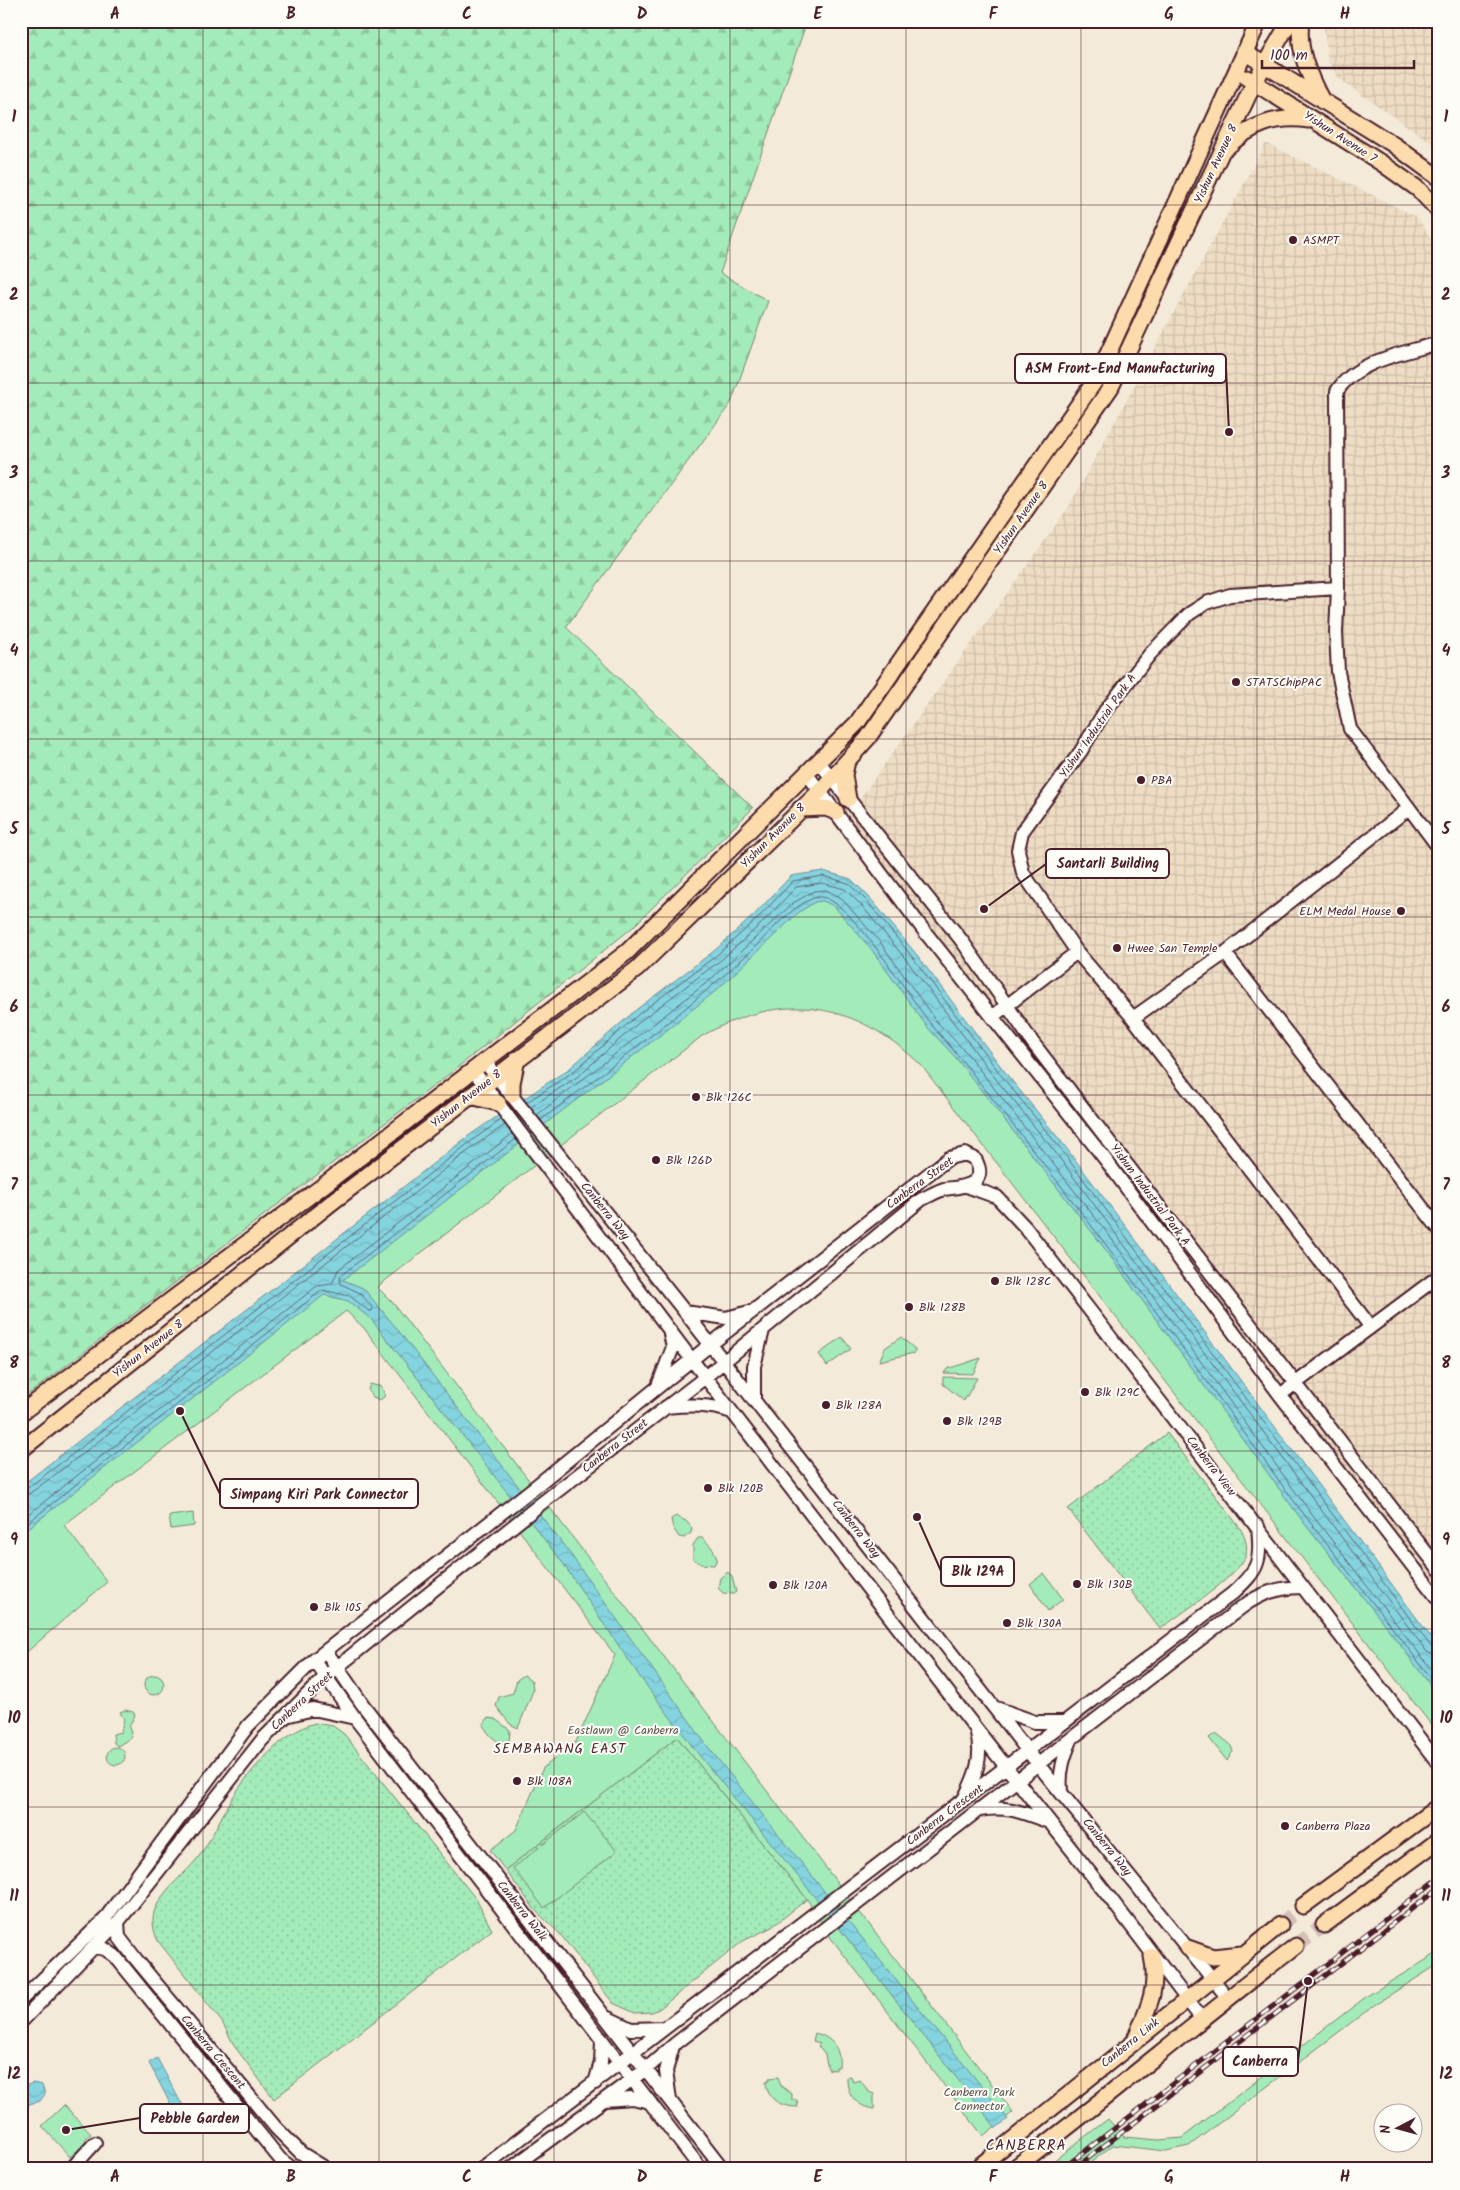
<svg xmlns="http://www.w3.org/2000/svg" width="1460" height="2190" font-family="Kalam,sans-serif">
<style>
.industrial{fill:url(#industrial-grid)}
.grass{fill:url(#grass-dots);stroke:#768572}
.forest{fill:url(#forest-firs);stroke:#768572}
.green{fill:#a3ebb8;stroke:#768572}
.water{fill:url(#water-waves);stroke:#6d8c98}
.lines{fill:none;stroke-linecap:round;stroke-linejoin:round}
.shore{stroke:#616773;stroke-width:1}
.major-tunnel{stroke:#d2c1b6;stroke-width:15;stroke-dasharray:15 8;stroke-linecap:butt}
.minor-casing{stroke:#4a1f2b;stroke-width:16}
.major-casing{stroke:#4a1f2b;stroke-width:19}
.minor{stroke:#fdfcf7;stroke-width:12}
.major{stroke:#fcdcac;stroke-width:15}
.rail-casing{stroke:#4a1f2b;stroke-width:5}
.rail{stroke:#fdfcf7;stroke-width:3;stroke-dasharray:9;stroke-linecap:butt}
.grid{fill:none;stroke:#4a1f2b;stroke-width:1;stroke-opacity:0.55}
.poi-dot{fill:#4a1f2b;stroke:#fdfcf7;stroke-width:2}
.labels{text-anchor:middle;dominant-baseline:central;stroke-width:4;stroke-linejoin:round;paint-order:stroke}
.street-label{font-size:12px;fill:#4a1f2b;stroke:#fdfcf7}
.poi-label{font-size:12px;fill:#4a1f2b;stroke:#fdfcf7;text-anchor:start}
.park-label{font-size:12px;fill:#60524e;stroke:#fdfcf7}
.neighbourhood-label{font-size:14px;letter-spacing:1px;fill:#4a1f2b;stroke:#fdfcf7}
.quarter-label{font-size:15px;letter-spacing:1px;fill:#4a1f2b;stroke:#fdfcf7}
.leader{fill:none;stroke:#4a1f2b;stroke-width:2}
.callout-dot{fill:#4a1f2b;stroke:#fdfcf7;stroke-width:2}
.callout{fill:#fdfcf7;stroke:#4a1f2b;stroke-width:2}
.callout-label{font-size:14px;text-anchor:middle;font-weight:bold;fill:#4a1f2b}
.neatline{fill:none;stroke:#4a1f2b;stroke-width:2}
.grid-label{font-size:16px;text-anchor:middle;font-weight:bold;fill:#4a1f2b}
</style>
<defs>
<pattern id="industrial-grid" width="8" height="8" patternUnits="userSpaceOnUse" patternTransform="scale(1.25)"><rect width="8" height="8" fill="#eeddc4"/><path d="M0 4h8M4 0v8" fill="none" stroke="#cebda9"/></pattern>
<pattern id="grass-dots" width="8" height="8" patternUnits="userSpaceOnUse" patternTransform="scale(1.25)"><rect width="8" height="8" fill="#a3ebb8"/><path d="M2 2h.1M6 6h.1" fill="none" stroke="#8ec99e" stroke-width="1.8" stroke-linecap="round"/></pattern>
<pattern id="forest-firs" width="22" height="20" patternUnits="userSpaceOnUse" patternTransform="scale(1.25)"><rect width="22" height="20" fill="#a3ebb8"/><path d="M5 1l3.5 6h-7zM16 11l3.5 6h-7z" fill="#8ec99e"/></pattern>
<pattern id="water-waves" width="16" height="10" patternUnits="userSpaceOnUse" patternTransform="scale(1.25)"><rect width="16" height="10" fill="#84d4e0"/><path d="M0 5q4-4 8 0t8 0" fill="none" stroke="#74b6c0"/></pattern>
</defs>
<rect width="100%" height="100%" fill="#f4ead9"/>
<filter id="ink" filterUnits="userSpaceOnUse"><feTurbulence type="fractalNoise" baseFrequency=".02" numOctaves="2"/><feDisplacementMap in="SourceGraphic" scale="10" xChannelSelector="R" yChannelSelector="G"/><feConvolveMatrix kernelMatrix="1 2 1 2 8 2 1 2 1" color-interpolation-filters="sRGB"/></filter>
<g filter="url(#ink)">
<!-- industrial -->
<path class="industrial" d="M1323 21H1439V148L1339 79 1328 61Z
M1266 143 1417 217 1439 251V1600L839 828 1068 508Z"/>
<!-- grass -->
<path class="grass" d="M1167 1433 1240 1528C1245 1537 1248 1545 1246 1555 1241 1574 1179 1615 1160 1629L1068 1509Z
M315 1723 333 1726 344 1734 476 1899 492 1930 274 2099 235 2047 222 2022 158 1941C153 1930 150 1917 157 1905 167 1886 184 1875 197 1859 210 1842 217 1824 228 1806 243 1777 283 1731 315 1723Z
M677 1737 807 1899 772 1927 743 1941 659 2009 652 2012 635 2013 613 2003 560 1934 536 1911 505 1870Z"/>
<!-- forest -->
<path class="forest" d="M21 21H807L720 273 768 301 731 403 566 627 753 808 632 928 443 1079 21 1400Z"/>
<!-- green -->
<path class="green" d="M794 890 843 891 1439 1665V1735L921 1065C854 1001 783 990 702 1036L377 1287 393 1303 1013 2112 983 2136 831 1938 807 1899 677 1737 505 1870 490 1850 516 1830 543 1768 576 1742 615 1655 363 1327 346 1311 64 1525 107 1582 21 1657V1512Z
M842 1337 851 1349 827 1366 819 1354Z
M901 1337 916 1350 914 1353 879 1361 885 1348Z
M981 1358 973 1374 944 1373 947 1369Z
M943 1377 977 1378 964 1401 943 1384Z
M370 1384 382 1387 385 1396 380 1400 373 1397 368 1390Z
M193 1513 194 1526 171 1529 169 1516Z
M676 1516 686 1521 692 1528 691 1533 684 1538 679 1537 673 1528 671 1519Z
M698 1538H703L713 1549 717 1559 714 1565 701 1564 693 1559V1545Z
M728 1572 732 1577 736 1592 733 1594 723 1593 718 1588 720 1578Z
M1044 1573 1063 1599 1048 1611 1030 1584Z
M144 1685a10 10 0 1 1 20 0a10 10 0 1 1-20 0Z
M524 1675 532 1681 533 1691 518 1728 510 1724 496 1706 499 1697 513 1693 517 1680Z
M125 1710 133 1712 135 1715 129 1727 132 1737 118 1746 114 1743 113 1734 121 1732 124 1719 120 1712Z
M488 1718 495 1719 510 1730 509 1744C497 1745 488 1734 483 1725Z
M1216 1733 1230 1744 1233 1751 1227 1761 1209 1738Z
M107 1756a9 9 0 1 1 18 0a9 9 0 1 1-18 0Z
M584 1812 617 1851 544 1908 513 1868Z
M1439 1952V1964L1377 2003 1189 2146 1166 2151 1113 2145 1083 2169 1044 2168 1108 2119 1124 2137 1159 2140 1182 2138 1367 1996Z
M815 2033C832 2037 841 2049 839 2067H836V2070L828 2069 825 2055 818 2046 820 2043 813 2041Z
M851 2076 853 2082 860 2080 869 2092 874 2094V2109C857 2107 846 2094 847 2077Z
M778 2077 781 2086 792 2094V2100H797L798 2107C781 2107 767 2100 766 2082L769 2081V2078Z
M64 2105 91 2134 86 2138V2143L70 2157 42 2126Z"/>
<!-- water -->
<path class="water" d="M823 871 851 879 870 898 917 955 1008 1076 1064 1145 1169 1284 1439 1648V1697L1389 1630 1304 1523 1099 1241 956 1058 928 1028 871 949 834 906 823 901 815 902 799 912 718 989 672 1026 343 1280 363 1288 394 1325 571 1555 708 1747 1008 2119 996 2128 810 1891 699 1755 640 1677 562 1562 371 1319 348 1301 324 1295 21 1534V1486L471 1134 570 1068 637 1009 714 951 754 915 791 876Z
M157 2058 180 2101 195 2120 193 2125 184 2130 149 2063Z
M33 2083 42 2085 45 2094 40 2101 29 2104 26 2112 21 2114V2099L25 2098 28 2085Z"/>
<g class="lines">
<!-- shore -->
<path class="shore" d="M527 1102 573 1072 640 1013 717 955 757 919 793 881 823 876 848 883 867 901 913 958 1004 1079 1060 1148 1432 1648 1439 1651
M531 1107 577 1077 644 1018 721 960 762 923 796 887 822 883 845 889 862 906 908 962 999 1083 1055 1152 1427 1652 1439 1657
M537 1115 710 980 793 903 814 891 826 890 840 897 880 942 936 1021 965 1051 1108 1234 1313 1516 1439 1679
M541 1120C612 1066 684 1013 750 952 765 937 798 899 819 897 848 894 913 1004 934 1028 965 1062 992 1099 1021 1135 1111 1248 1195 1365 1280 1482 1331 1552 1387 1619 1439 1689
M21 1489H26L65 1460 474 1139 501 1120
M21 1496 29 1494 68 1465 477 1144 505 1125
M21 1520 317 1286 332 1284 338 1270 512 1134
M21 1528 322 1290 350 1296 369 1311H372L373 1308 360 1293 341 1284 340 1276 516 1139"/>
<!-- major-tunnel -->
<path class="major-tunnel" d="M1280 1925 1303 1906
M1296 1946 1324 1925"/>
<!-- minor casing -->
<g class="minor-casing">
<path id="minor" d="M1439 343C1405 353 1357 360 1337 391L1338 588 1336 632 1338 672 1350 729 1439 848
M1338 588 1230 595 1206 603 1189 614 1150 654 1105 711 1081 751 1022 832 1018 850 1023 873 1077 952 1133 1018 1370 1326
M819 762 962 941 1033 1043 1439 1569
M807 774 925 932 1105 1159 1280 1395 1439 1600
M1225 953 1439 1229
M992 1017 1077 952
M1133 1018 1225 953 1409 808
M484 1061 685 1312 1045 1773 1228 1998
M473 1070 692 1360 977 1730 1113 1902 1201 2018
M969 1187 997 1197 1025 1227C1164 1405 1300 1585 1439 1764
M685 1312 726 1318 749 1312
M658 1386 673 1347 670 1334
M1280 1395 1439 1276
M754 1401V1366L763 1330
M666 1407C690 1405 709 1404 732 1412
M326 1651 363 1705 723 2169
M314 1660 355 1718 701 2169
M996 1708 1035 1722H1063
M286 1716 313 1709 355 1718
M1061 1791C1059 1771 1064 1756 1072 1738
M965 1797C976 1775 983 1757 977 1733
M979 1810C1007 1805 1022 1812 1049 1822
M118 1922 119 1937 135 1958 276 2128 301 2153 327 2169
M94 1947 105 1949 115 1956 280 2159 293 2169
M21 2000 104 1920 248 1726 314 1660 536 1486 711 1344 949 1158 965 1154 975 1159C990 1186 961 1187 944 1189 937 1191 929 1196 922 1199L699 1382 543 1502 326 1676 262 1740 118 1922 21 2022
M608 2018 631 2029 665 2028
M595 2083 601 2062 602 2042
M605 2100 632 2098 650 2102
M670 2100 666 2071 673 2046
M71 2169 95 2143
M481 2169 1233 1593C1260 1568 1261 1562 1258 1526
M510 2169 646 2069 675 2044 1242 1607C1261 1593 1277 1588 1301 1587"/>
</g>
<!-- major casing -->
<g class="major-casing">
<path id="major" d="M1301 21C1297 50 1309 76 1322 101
M1244 52 1394 145 1439 178
M1247 78 1383 164 1418 189 1439 211
M1226 148C1250 125 1276 115 1309 120
M847 761 844 775 848 799
M800 809 826 808 836 812
M512 1095V1083L517 1059
M468 1098 475 1097 498 1103
M21 1413 320 1188 627 952 857 723 1097 378 1259 21
M21 1450 331 1203 637 969 820 791 867 739 1111 387 1254 83 1290 21
M1303 1906 1439 1806
M1324 1925 1439 1840
M1188 1948 1213 1957 1242 1954
M1136 2037C1148 2009 1159 1987 1152 1956
M976 2169 1280 1925
M1013 2169C1109 2097 1200 2018 1296 1946"/>
</g>
<!-- minor -->
<use href="#minor" class="minor"/>
<!-- major -->
<use href="#major" class="major"/>
<!-- rail casing -->
<g class="rail-casing">
<path id="rail" d="M1062 2169 1439 1878
M1074 2169 1439 1888"/>
</g>
<!-- rail -->
<use href="#rail" class="rail"/>
</g>
</g>
<!-- grid -->
<path class="grid" d="M203 21V2169M379 21V2169M554 21V2169M730 21V2169M906 21V2169M1081 21V2169M1257 21V2169M21 205H1439M21 383H1439M21 561H1439M21 739H1439M21 917H1439M21 1095H1439M21 1273H1439M21 1451H1439M21 1629H1439M21 1807H1439M21 1985H1439"/>
<!-- markers -->
<g class="poi-dot">
<circle cx="1293" cy="240" r="5"/>
<circle cx="1236" cy="682" r="5"/>
<circle cx="1141" cy="780" r="5"/>
<circle cx="1401" cy="911" r="5"/>
<circle cx="1117" cy="948" r="5"/>
<circle cx="696" cy="1097" r="5"/>
<circle cx="656" cy="1160" r="5"/>
<circle cx="995" cy="1281" r="5"/>
<circle cx="909" cy="1307" r="5"/>
<circle cx="1085" cy="1392" r="5"/>
<circle cx="826" cy="1405" r="5"/>
<circle cx="947" cy="1421" r="5"/>
<circle cx="708" cy="1488" r="5"/>
<circle cx="1077" cy="1584" r="5"/>
<circle cx="773" cy="1585" r="5"/>
<circle cx="314" cy="1607" r="5"/>
<circle cx="1007" cy="1623" r="5"/>
<circle cx="517" cy="1781" r="5"/>
<circle cx="1285" cy="1826" r="5"/>
</g>
<g class="labels">
<!-- street labels -->
<g class="street-label">
<text transform="translate(1340 137) rotate(33)">Yishun Avenue 7</text>
<text transform="translate(1216 164) rotate(-65)">Yishun Avenue 8</text>
<text transform="translate(1021 518) rotate(-55)">Yishun Avenue 8</text>
<text transform="translate(1098 726) rotate(-55)">Yishun Industrial Park A</text>
<text transform="translate(773 836) rotate(-45)">Yishun Avenue 8</text>
<text transform="translate(466 1099) rotate(-38)">Yishun Avenue 8</text>
<text transform="translate(920 1183) rotate(-36)">Canberra Street</text>
<text transform="translate(1150 1195) rotate(53)">Yishun Industrial Park A</text>
<text transform="translate(605 1211) rotate(51)">Canberra Way</text>
<text transform="translate(148 1349) rotate(-38)">Yishun Avenue 8</text>
<text transform="translate(615 1446) rotate(-38)">Canberra Street</text>
<text transform="translate(1211 1466) rotate(52)">Canberra View</text>
<text transform="translate(856 1529) rotate(52)">Canberra Way</text>
<text transform="translate(302 1701) rotate(-43)">Canberra Street</text>
<text transform="translate(945 1815) rotate(-37)">Canberra Crescent</text>
<text transform="translate(1107 1847) rotate(51)">Canberra Way</text>
<text transform="translate(522 1911) rotate(52)">Canberra Walk</text>
<text transform="translate(1130 2043) rotate(-39)">Canberra Link</text>
<text transform="translate(213 2052) rotate(50)">Canberra Crescent</text>
</g>
<!-- poi labels -->
<g class="poi-label">
<text x="1303" y="240">ASMPT</text>
<text x="1246" y="682">STATSChipPAC</text>
<text x="1151" y="780">PBA</text>
<text x="1391" y="911" text-anchor="end">ELM Medal House</text>
<text x="1127" y="948">Hwee San Temple</text>
<text x="706" y="1097">Blk 126C</text>
<text x="666" y="1160">Blk 126D</text>
<text x="1005" y="1281">Blk 128C</text>
<text x="919" y="1307">Blk 128B</text>
<text x="1095" y="1392">Blk 129C</text>
<text x="836" y="1405">Blk 128A</text>
<text x="957" y="1421">Blk 129B</text>
<text x="718" y="1488">Blk 120B</text>
<text x="1087" y="1584">Blk 130B</text>
<text x="783" y="1585">Blk 120A</text>
<text x="324" y="1607">Blk 105</text>
<text x="1017" y="1623">Blk 130A</text>
<text x="527" y="1781">Blk 108A</text>
<text x="1295" y="1826">Canberra Plaza</text>
</g>
<!-- park labels -->
<g class="park-label">
<text x="623" y="1730">Eastlawn @ Canberra</text>
<text x="979" y="2092">Canberra Park<tspan x="979" dy="14">Connector</tspan></text>
</g>
<!-- neighbourhood labels -->
<g class="neighbourhood-label">
<text x="560" y="1749">SEMBAWANG EAST</text>
</g>
<!-- quarter labels -->
<g class="quarter-label">
<text x="1026" y="2146">CANBERRA</text>
</g>
</g>
<!-- callouts -->
<path class="leader" d="M1229 432L1226 368M984 909L1046 864M180 1411L220 1494M917 1517L941 1571M1308 1981L1298 2061M66 2130L140 2118"/>
<g class="callout-dot">
<circle cx="1229" cy="432" r="5"/>
<circle cx="984" cy="909" r="5"/>
<circle cx="180" cy="1411" r="5"/>
<circle cx="917" cy="1517" r="5"/>
<circle cx="1308" cy="1981" r="5"/>
<circle cx="66" cy="2130" r="5"/>
</g>
<g class="callout">
<rect x="1015" y="354" width="211" height="29" rx="5"/>
<rect x="1046" y="849" width="123" height="29" rx="5"/>
<rect x="220" y="1479" width="198" height="29" rx="5"/>
<rect x="941" y="1557" width="73" height="29" rx="5"/>
<rect x="1223" y="2047" width="75" height="29" rx="5"/>
<rect x="140" y="2104" width="109" height="29" rx="5"/>
</g>
<g class="callout-label">
<text x="1120" y="373">ASM Front-End Manufacturing</text>
<text x="1108" y="868">Santarli Building</text>
<text x="319" y="1499">Simpang Kiri Park Connector</text>
<text x="978" y="1576">Blk 129A</text>
<text x="1260" y="2066">Canberra</text>
<text x="195" y="2123">Pebble Garden</text>
</g>
<!-- margin -->
<rect width="1460" height="2190" fill="none" stroke="#fdfcf7" stroke-width="55"/>
<!-- north arrow -->
<g transform="translate(1398 2128) rotate(264)"><circle r="24" fill="#fdfcf7" stroke="#b5a4a5"/>
<path d="M0-4L9 19L0 12L-9 19Z" fill="#4a1f2b"/>
<text y="-8" font-size="14" font-weight="bold" text-anchor="middle" fill="#4a1f2b">N</text>
</g>
<!-- scale -->
<path d="M1262 60v8h152v-8" fill="none" stroke="#4a1f2b" stroke-width="2.5"/>
<text x="1270" y="60" font-size="15" fill="#4a1f2b" stroke="#fdfcf7" stroke-width="4" paint-order="stroke">100 m</text>
<rect x="28" y="28" width="1404" height="2134" class="neatline"/>
<g class="grid-label">
<text x="115" y="19">A</text>
<text x="291" y="19">B</text>
<text x="467" y="19">C</text>
<text x="642" y="19">D</text>
<text x="818" y="19">E</text>
<text x="993" y="19">F</text>
<text x="1169" y="19">G</text>
<text x="1345" y="19">H</text>
<text x="14" y="122">1</text>
<text x="1446" y="122">1</text>
<text x="14" y="300">2</text>
<text x="1446" y="300">2</text>
<text x="14" y="478">3</text>
<text x="1446" y="478">3</text>
<text x="14" y="656">4</text>
<text x="1446" y="656">4</text>
<text x="14" y="834">5</text>
<text x="1446" y="834">5</text>
<text x="14" y="1012">6</text>
<text x="1446" y="1012">6</text>
<text x="14" y="1190">7</text>
<text x="1446" y="1190">7</text>
<text x="14" y="1368">8</text>
<text x="1446" y="1368">8</text>
<text x="14" y="1545">9</text>
<text x="1446" y="1545">9</text>
<text x="14" y="1723">10</text>
<text x="1446" y="1723">10</text>
<text x="14" y="1901">11</text>
<text x="1446" y="1901">11</text>
<text x="14" y="2079">12</text>
<text x="1446" y="2079">12</text>
<text x="115" y="2182">A</text>
<text x="291" y="2182">B</text>
<text x="467" y="2182">C</text>
<text x="642" y="2182">D</text>
<text x="818" y="2182">E</text>
<text x="993" y="2182">F</text>
<text x="1169" y="2182">G</text>
<text x="1345" y="2182">H</text>
</g>
</svg>
